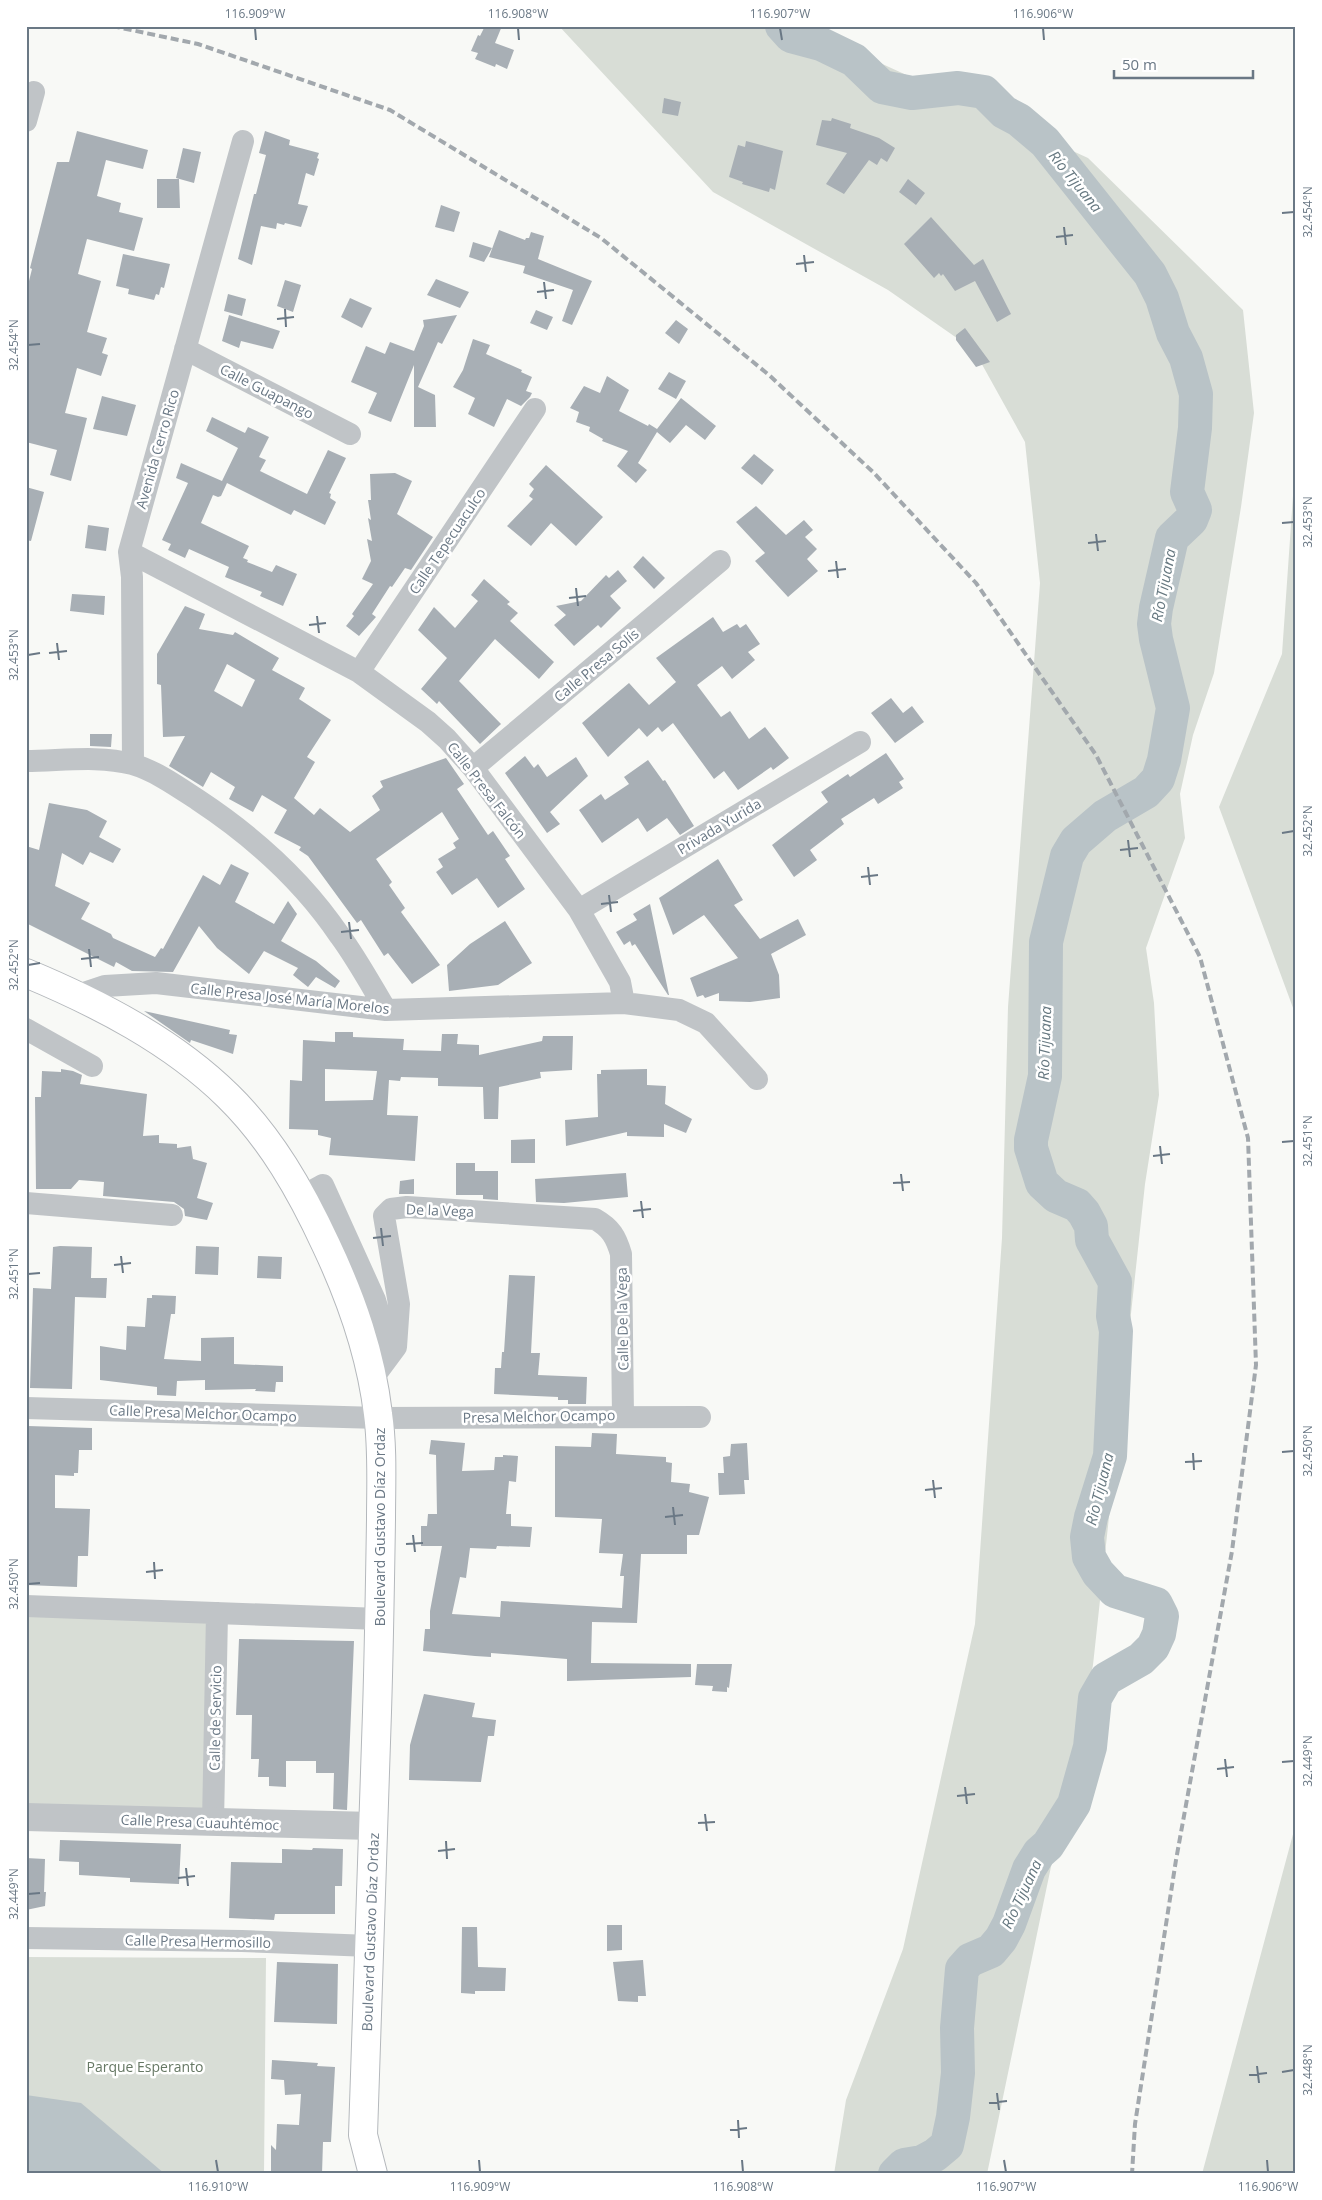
<svg xmlns="http://www.w3.org/2000/svg" width="1322" height="2200" font-family="'Open Sans',sans-serif">
<style>
.green{fill:#d8ddd6}
.water{fill:#b9c3c7}
.lines{fill:none;stroke-linecap:round;stroke-linejoin:round}
.river{stroke:#b9c3c7;stroke-width:34}
.building{fill:#a8afb5;fill-rule:evenodd}
.primary-casing{stroke:#b4b8bc;stroke-width:30}
.minor{stroke:#c0c4c7;stroke-width:22}
.tertiary{stroke:#c0c4c7;stroke-width:28}
.primary{stroke:#fff;stroke-width:28}
.rail{stroke:#a2a8ad;stroke-width:4;stroke-dasharray:8 4;stroke-linecap:butt}
.ticks{fill:none;stroke:#6a7885;stroke-width:2}
.labels{text-anchor:middle;dominant-baseline:central;stroke-width:5;stroke-linejoin:round;paint-order:stroke}
.street-label{font-size:14px;fill:#6a7885;stroke:#fff}
.park-label{font-size:14px;fill:#667864;stroke:#fff}
.water-label{font-size:15px;font-style:italic;fill:#667880;stroke:#fff}
.neatline{fill:none;stroke:#6a7885;stroke-width:2}
.ticks-label{font-size:12px;text-anchor:middle;fill:#6a7885}
</style>
<rect width="100%" height="100%" fill="#f8f9f6"/>
<!-- green -->
<path class="green" d="M559 26H822L878 62 1088 158 1243 310 1254 413 1241 507 1214 673 1193 735 1180 794 1185 838 1146 948 1154 1003 1159 1095 1145 1184 1093 1665 987 2174H834L846 2100 903 1949 975 1624 1002 1238 1008 1007 1040 583 1025 442 974 350 888 290 713 192Z
M1296 453V1016L1219 807 1282 654Z
M26 1613 210 1619 207 1816 26 1807Z
M1296 1823V2174H1202Z
M26 1957 266 1958 264 2174H26Z"/>
<!-- water -->
<path class="water" d="M26 2095 81 2103 165 2174H26Z"/>
<g class="lines">
<!-- river -->
<path class="river" d="M782 26 791 36 821 44 854 60 882 87 912 93 958 88 984 92 1004 112 1019 120 1045 142 1150 274 1162 298 1173 333 1186 358 1196 394 1195 428 1187 492 1195 510 1191 520 1172 538 1156 608 1154 624 1156 639 1173 708 1164 760 1158 779 1146 792 1105 816 1076 841 1067 856 1046 942 1045 1076 1031 1140V1148L1042 1183 1056 1196 1077 1205 1084 1213 1091 1226 1092 1240 1115 1282 1113 1316 1116 1331 1110 1456 1091 1517 1087 1537 1089 1557 1098 1573 1115 1591 1156 1604 1162 1616 1159 1634 1153 1647 1141 1659 1106 1679 1095 1698 1090 1747 1074 1804 1048 1845 1039 1853 1029 1869 1009 1924 1001 1939 991 1951 970 1960 962 1969 957 2028 958 2073 953 2117 947 2145 935 2155 922 2162 904 2165 895 2174"/>
</g>
<!-- building -->
<path class="building" d="M485 26H502L495 43 514 50 507 69 496 64 495 67 475 59 478 53 471 51 478 35 480 36Z
M664 98 681 102 678 116 662 113Z
M832 118 851 124 850 128 879 138 895 148 887 162 881 158 877 165 869 160 844 194 826 184 847 153 816 145 822 120 831 121Z
M77 131 148 150 143 169 106 160 97 196 121 203 119 212 143 218 134 251 87 239 78 274 101 281 87 332 107 338 102 353 108 355 101 376 77 368 65 413 87 418 71 481 50 475 57 450 26 442V293L32 269 30 268 57 162H69Z
M265 131 290 140 289 145 319 153 317 158 319 159 314 176 306 173 298 204 308 206 301 227 285 223 284 225 277 223 276 229 261 226 252 265 238 259 254 194H256L266 155 259 153Z
M746 141 783 151 775 190 770 188 769 192 742 184 743 182 729 177 738 145 745 147Z
M183 148 201 152 194 183 176 178Z
M157 179H179L180 208H157Z
M908 179 925 193 916 205 899 192Z
M441 205 460 212 454 232 435 227Z
M931 217 974 265 983 259 1011 314 997 322 975 281 955 291 943 274 941 276 939 273 934 278 904 244Z
M499 230 525 240 526 238H529L531 232 544 236 538 259 592 281 572 325 562 321 573 290 523 273 525 266 489 257Z
M473 242 492 248 484 262 469 257Z
M123 254 170 264 164 288 161 287 159 295 156 294 154 300 128 294 129 289 116 286Z
M436 279 469 292 460 308 427 295Z
M285 280 301 285 293 312 277 306Z
M228 294 246 299 242 316 224 311Z
M350 298 372 308 362 328 341 317Z
M536 310 553 317 547 330 530 323Z
M229 315 280 331 273 349 241 341 239 348 222 341Z
M457 315 442 344 438 342 418 387 435 395 436 427H414V365L391 422 368 413 377 393 351 382 366 346 385 354 390 342 414 351 424 326 423 320Z
M676 320 688 329 679 344 665 333Z
M965 328 990 362 976 367 956 340V335Z
M473 339 490 345 486 354 522 370 521 372 532 377 526 391 532 393 530 397 521 406 507 399 494 427 468 414 475 398 453 387 463 370Z
M669 372 686 381 676 399 658 389Z
M607 376 629 390 619 411 648 426 649 424 657 429 681 398 716 426 705 440 686 425 670 443 657 432 638 463 647 470 636 483 617 466 628 451 602 441 603 439 589 431 590 427 576 422 579 412 570 408 584 386 600 393Z
M102 396 136 405 127 436 93 429Z
M212 417 245 433 248 427 269 437 259 457 266 460 260 471 307 494 328 450 346 458 329 493 331 494 330 498 336 502 325 525 294 510 291 515 227 483 221 496 218 497 213 495 201 523 249 546 243 558 248 560 247 562 272 572 276 565 297 574 283 606 260 596 262 592 225 577 229 567 189 549 185 558 168 550 171 544 162 540 188 483 176 478 181 463 222 481 238 448 206 431Z
M754 454 774 470 762 485 741 468Z
M546 465 603 517 576 546 551 523 531 546 507 526 533 499 529 496 534 489 529 484Z
M395 473 412 481 397 514 433 537 411 570 405 568 392 587 390 586 372 614 376 617 359 636 346 626 354 616 352 614 373 584 362 579 371 561 367 539 372 541 368 518 371 520 368 500H371L370 474Z
M26 487 44 492 31 541 26 540Z
M756 506 786 535 804 520 813 530 805 537 817 549 807 559 818 571 788 597 755 561 765 553 736 522Z
M88 525 109 528 106 551 85 548Z
M643 556 665 578 654 589 633 567Z
M618 570 627 581 610 596 621 608 601 628 598 625 574 646 554 625 566 615 556 606 581 601 606 575 609 578Z
M484 579 510 602 507 604 518 613 510 621 554 662 539 679 495 639 459 681 501 724 480 744 439 701 437 704 421 689 447 658 418 630 434 607 455 628 478 601 471 595Z
M72 594 105 596 104 615 70 611Z
M185 606 205 614 199 629 233 635 235 632 279 658 272 670 305 688 299 699 331 720 307 757 315 762 294 798 314 815 320 808 350 832 380 810 372 796 383 787 380 781 446 758 464 784 457 789 488 835 493 831 510 856 505 859 525 889 498 908 477 878 452 895 436 872 443 867 438 859 456 848 453 843 459 839 442 812 376 859 392 882 389 885 405 908 401 912 440 965 412 984 388 953 384 956 361 920 357 923 308 856 299 850 301 847 274 833 287 810 262 795 253 812 229 799 235 787 211 772 203 787 169 766 185 736 163 737 161 685 157 684V654ZM227 664 255 680 242 707 214 691Z
M713 617 723 632 737 624 740 628 746 624 760 644 748 652 755 660 732 679 722 666 697 685 721 717 730 711 749 739 765 727 789 758 773 770 771 767 738 790 724 771 714 779 673 723 662 732 658 727 647 737 639 728 608 757 582 723 629 683 649 705 676 682 656 658Z
M891 698 903 713 912 706 924 722 895 743 871 713Z
M90 734H112L111 747 90 746Z
M886 753 904 779 899 782 903 788 878 804 874 798 841 819 844 824 810 850 817 860 794 877 772 845 828 802 821 792 848 774 850 777Z
M525 756 534 768 538 764 547 777 576 757 588 776 550 812 560 824 547 833 505 773Z
M648 760 663 781 665 780 694 826 680 835 667 818 647 832 638 818 602 843 579 810 601 794 605 800 629 784 624 777Z
M49 803 87 810 107 821 99 837 121 849 113 863 90 852 83 865 62 853 55 886 90 903 81 919 111 934 113 938 155 957 161 948 163 949 203 875 220 885 231 864 249 873 235 902 274 924 288 901 297 914 281 941 316 961 340 981 335 988 316 977 308 987 293 975 298 968 264 951 249 974 217 948 199 926 173 972 132 971 116 962 114 967 26 923V846L39 850Z
M718 859 743 900 734 905 760 939 798 919 806 935 771 954 779 975 780 998 750 1002 719 1001V993L705 998 703 995 697 997 690 978 738 958 704 915 673 935 659 898Z
M650 904 669 995H668L635 944 632 946 630 941 624 945 616 932 637 920 633 914Z
M505 921 532 963 498 985 449 991 447 965 470 944Z
M144 1011 230 1030 229 1034 237 1035 233 1054 191 1040 190 1043Z
M335 1032H353V1037L404 1039 403 1050 441 1051 442 1034H458L457 1044 479 1045V1055L542 1041 543 1036H573L572 1070 540 1072 541 1078 499 1087 498 1119H484L483 1087 438 1086V1078L401 1077 400 1081 389 1080 387 1115 418 1116 415 1161 329 1155 331 1138 318 1135V1130L289 1129 290 1080 302 1081 303 1040 335 1042ZM325 1069 377 1071 373 1100 325 1101Z
M61 1069 73 1071 82 1075 80 1084 147 1094 143 1136 159 1135V1143L177 1144V1148L191 1146 193 1159 207 1163 197 1198 213 1203 207 1220 185 1216 184 1209 174 1202 103 1196 104 1182 79 1180 71 1189H36L35 1097H41L42 1071 61 1072Z
M647 1069V1085L666 1086 665 1104 692 1119 686 1133 664 1124V1137L627 1136V1132L566 1146 565 1120 598 1117 597 1074H601V1070Z
M535 1139V1163H511V1140Z
M456 1163H475V1171H498V1200L483 1199V1195H456Z
M626 1173 628 1197 564 1203 536 1202 535 1179Z
M414 1179V1194H399L400 1181Z
M60 1246 92 1247 91 1278H107L106 1298 75 1297 72 1389 30 1388 33 1288 51 1289 53 1247Z
M196 1246 219 1247 218 1275 195 1274Z
M258 1256 282 1257 281 1279 257 1278Z
M509 1275 535 1276 531 1353H540L538 1375 587 1377 586 1404H568V1400H558V1397L494 1394 495 1368H501L502 1352H504Z
M152 1295 176 1296 175 1314H171L164 1359 201 1361V1338L234 1337V1364L283 1366V1382H276L275 1392 255 1391 256 1389 205 1390V1380L177 1381 176 1396 157 1395V1387L100 1380V1346L126 1350 127 1326 145 1327 147 1298H152Z
M28 1426 92 1428V1450H79L78 1473H74V1476L55 1475V1508L90 1509 88 1556H78L77 1587 26 1585Z
M592 1433 617 1434 616 1454 666 1457V1462L672 1463 671 1482 690 1484 689 1492 709 1497 699 1535H687V1554H641L637 1623 592 1622 591 1663 691 1664V1677L567 1681V1659L491 1653V1657L475 1656 423 1651 425 1629H430V1611L442 1546H421V1526H427L428 1514H437L436 1455 429 1454 431 1440 465 1443 462 1471 494 1470 495 1457H503V1455L518 1456 516 1482 509 1481 506 1514H511V1526L532 1527 530 1547 497 1546 496 1549 470 1548 466 1578 460 1577 452 1614 500 1617 501 1601 622 1608 624 1576H620L623 1554 599 1553 602 1519 555 1517V1446L591 1447Z
M747 1443 749 1480H744L745 1494 719 1495 718 1473H724L723 1457 730 1456 731 1444Z
M239 1639 354 1641 347 1810 333 1809 334 1773H316V1761H286V1787L269 1786V1777H258L259 1759H251L252 1715H236Z
M697 1664H732L729 1688 727 1687V1692L712 1691 713 1686 695 1685Z
M424 1694 475 1703 472 1717 496 1720 494 1736H488L481 1782 409 1780 410 1745Z
M60 1840 181 1844 179 1884 130 1882V1878L79 1875V1862L59 1861Z
M313 1848 343 1849 342 1886H335V1914H275L274 1920 229 1918 231 1862 282 1863V1849L312 1850Z
M26 1858 45 1859 44 1892H46L45 1906 26 1910Z
M607 1925H622V1950L607 1951Z
M462 1927H477L478 1967 506 1968 505 1991H475V1994L461 1993Z
M643 1960 646 1996H638V2002L618 2001 613 1962Z
M277 1962 338 1964 337 2024 274 2022Z
M272 2060 318 2063 317 2066 335 2067 331 2142H323L322 2174H271V2145L276 2150 277 2124 299 2125 301 2094 285 2095 284 2080 271 2079Z"/>
<g class="lines">
<!-- primary casing -->
<g class="primary-casing">
<path id="primary" d="M26 973C98 1003 172 1041 228 1096 271 1138 301 1191 326 1245 352 1300 371 1354 378 1414 383 1449 381 1485 381 1520 380 1584 379 1648 377 1712 372 1853 368 1994 363 2135L373 2174"/>
</g>
<!-- minor -->
<path class="minor" d="M26 121 34 92
M185 349 350 434
M129 552 359 672 428 722 447 739 473 768 579 910 620 982 624 1003
M359 672 535 409
M26 761C60 761 99 755 132 764 156 771 178 787 198 800 254 837 303 881 340 936 357 959 371 985 386 1010
M133 764 132 577 129 552 243 141
M473 768 720 561
M579 910 860 742
M78 995 105 986 156 983 386 1010 624 1003 679 1010 706 1023 757 1079
M26 1029 92 1066
M303 1196 323 1185 375 1300 390 1351
M26 1203 172 1215
M373 1378 396 1347 399 1304 384 1216 391 1209 407 1207 595 1219C611 1228 616 1237 621 1254L623 1416
M26 1408 379 1418 700 1417
M26 1606 380 1619
M213 1823 217 1613
M26 1938 242 1941 370 1946"/>
<!-- tertiary -->
<path class="tertiary" d="M26 1817 373 1826"/>
<!-- primary -->
<use href="#primary" class="primary"/>
<!-- rail -->
<path class="rail" d="M112 26 198 44 390 110 601 238 769 375 874 473 976 583 1096 755 1200 957 1248 1138 1256 1365 1232 1551 1176 1860 1135 2124 1132 2174"/>
</g>
<!-- ticks -->
<path class="ticks" d="M255 28 256 40M518 28 519 40M780 28 782 40M1043 28 1044 40M1282 213 1294 212M1064 227 1066 245M1056 237 1073 235M804 255 806 272M796 264 814 262M544 282 546 299M537 292 554 290M285 309 286 327M277 319 294 317M28 345 40 344M1282 523 1294 522M1096 534 1098 551M1088 543 1106 541M836 561 838 578M828 571 846 569M576 588 578 606M569 598 586 596M317 616 319 633M309 625 326 623M57 643 59 660M49 653 67 651M28 655 40 653M1282 833 1294 831M1128 840 1130 857M1120 850 1138 848M868 867 870 885M861 877 878 875M609 895 611 912M601 904 618 902M349 922 351 939M341 932 359 930M89 949 91 967M81 959 99 957M28 965 40 963M1282 1142 1294 1141M1160 1146 1162 1164M1153 1156 1170 1154M901 1174 903 1191M893 1183 910 1182M641 1201 643 1218M633 1211 651 1209M381 1228 383 1246M373 1238 391 1236M121 1256 123 1273M114 1265 131 1263M28 1274 40 1273M1282 1452 1294 1451M1193 1453 1194 1470M1185 1462 1202 1461M933 1480 935 1498M925 1490 942 1488M673 1507 675 1525M665 1517 683 1515M413 1535 415 1552M406 1544 423 1543M154 1562 155 1579M146 1572 163 1570M28 1584 40 1583M1225 1759 1227 1777M1282 1762 1294 1761M1217 1769 1234 1767M965 1787 967 1804M957 1796 975 1794M705 1814 707 1831M698 1823 715 1822M446 1841 447 1859M438 1851 455 1849M186 1868 188 1886M178 1878 195 1876M28 1894 40 1893M1257 2066 1259 2083M1282 2072 1294 2070M1249 2075 1267 2073M997 2093 999 2110M989 2103 1007 2101M738 2120 739 2138M730 2130 747 2128M216 2160 218 2172M479 2160 480 2172M742 2160 743 2172M1004 2160 1006 2172M1267 2160 1268 2172"/>
<g class="labels">
<!-- street labels -->
<g class="street-label">
<text transform="translate(267 391) rotate(27)">Calle Guapango</text>
<text transform="translate(157 449) rotate(-74)">Avenida Cerro Rico</text>
<text transform="translate(447 541) rotate(-56)">Calle Tepecuaculco</text>
<text transform="translate(596 665) rotate(-40)">Calle Presa Solís</text>
<text transform="translate(487 790) rotate(52)">Calle Presa Falcón</text>
<text transform="translate(719 826) rotate(-31)">Privada Yurida</text>
<text transform="translate(290 998) rotate(6)">Calle Presa José María Morelos</text>
<text transform="translate(440 1210) rotate(2)">De la Vega</text>
<text transform="translate(622 1319) rotate(-91)">Calle De la Vega</text>
<text transform="translate(203 1413) rotate(2)">Calle Presa Melchor Ocampo</text>
<text transform="translate(539 1416) rotate(-1)">Presa Melchor Ocampo</text>
<text transform="translate(379 1527) rotate(-90)">Boulevard Gustavo Díaz Ordaz</text>
<text transform="translate(215 1718) rotate(-89)">Calle de Servicio</text>
<text transform="translate(200 1822) rotate(2)">Calle Presa Cuauhtémoc</text>
<text transform="translate(370 1932) rotate(-88)">Boulevard Gustavo Díaz Ordaz</text>
<text transform="translate(198 1941) rotate(1)">Calle Presa Hermosillo</text>
</g>
<!-- park labels -->
<g class="park-label">
<text x="145" y="2066">Parque Esperanto</text>
</g>
<!-- water labels -->
<g class="water-label">
<text transform="translate(1076 181) rotate(51)">Río Tijuana</text>
<text transform="translate(1163 585) rotate(-79)">Río Tijuana</text>
<text transform="translate(1044 1043) rotate(-88)">Río Tijuana</text>
<text transform="translate(1099 1489) rotate(-76)">Río Tijuana</text>
<text transform="translate(1021 1894) rotate(-65)">Río Tijuana</text>
</g>
</g>
<!-- border -->
<rect width="1322" height="2200" fill="none" stroke="#ffffff" stroke-width="55"/>
<!-- scale -->
<path d="M1114 70v8h139v-8" fill="none" stroke="#6a7885" stroke-width="2.5"/>
<text x="1122" y="70" font-size="15" fill="#6a7885" stroke="#ffffff" stroke-width="4" paint-order="stroke">50 m</text>
<rect x="28" y="28" width="1266" height="2144" class="neatline"/>
<g class="ticks-label">
<text x="255" y="18">116.909°W</text>
<text x="518" y="18">116.908°W</text>
<text x="780" y="18">116.907°W</text>
<text x="1043" y="18">116.906°W</text>
<text transform="translate(1308 212) rotate(-90)" y="4">32.454°N</text>
<text transform="translate(14 345) rotate(-90)" y="4">32.454°N</text>
<text transform="translate(1308 522) rotate(-90)" y="4">32.453°N</text>
<text transform="translate(14 655) rotate(-90)" y="4">32.453°N</text>
<text transform="translate(1308 831) rotate(-90)" y="4">32.452°N</text>
<text transform="translate(14 965) rotate(-90)" y="4">32.452°N</text>
<text transform="translate(1308 1141) rotate(-90)" y="4">32.451°N</text>
<text transform="translate(14 1274) rotate(-90)" y="4">32.451°N</text>
<text transform="translate(1308 1451) rotate(-90)" y="4">32.450°N</text>
<text transform="translate(14 1584) rotate(-90)" y="4">32.450°N</text>
<text transform="translate(1308 1761) rotate(-90)" y="4">32.449°N</text>
<text transform="translate(14 1894) rotate(-90)" y="4">32.449°N</text>
<text transform="translate(1308 2070) rotate(-90)" y="4">32.448°N</text>
<text x="218" y="2191">116.910°W</text>
<text x="480" y="2191">116.909°W</text>
<text x="743" y="2191">116.908°W</text>
<text x="1006" y="2191">116.907°W</text>
<text x="1268" y="2191">116.906°W</text>
</g>
</svg>
